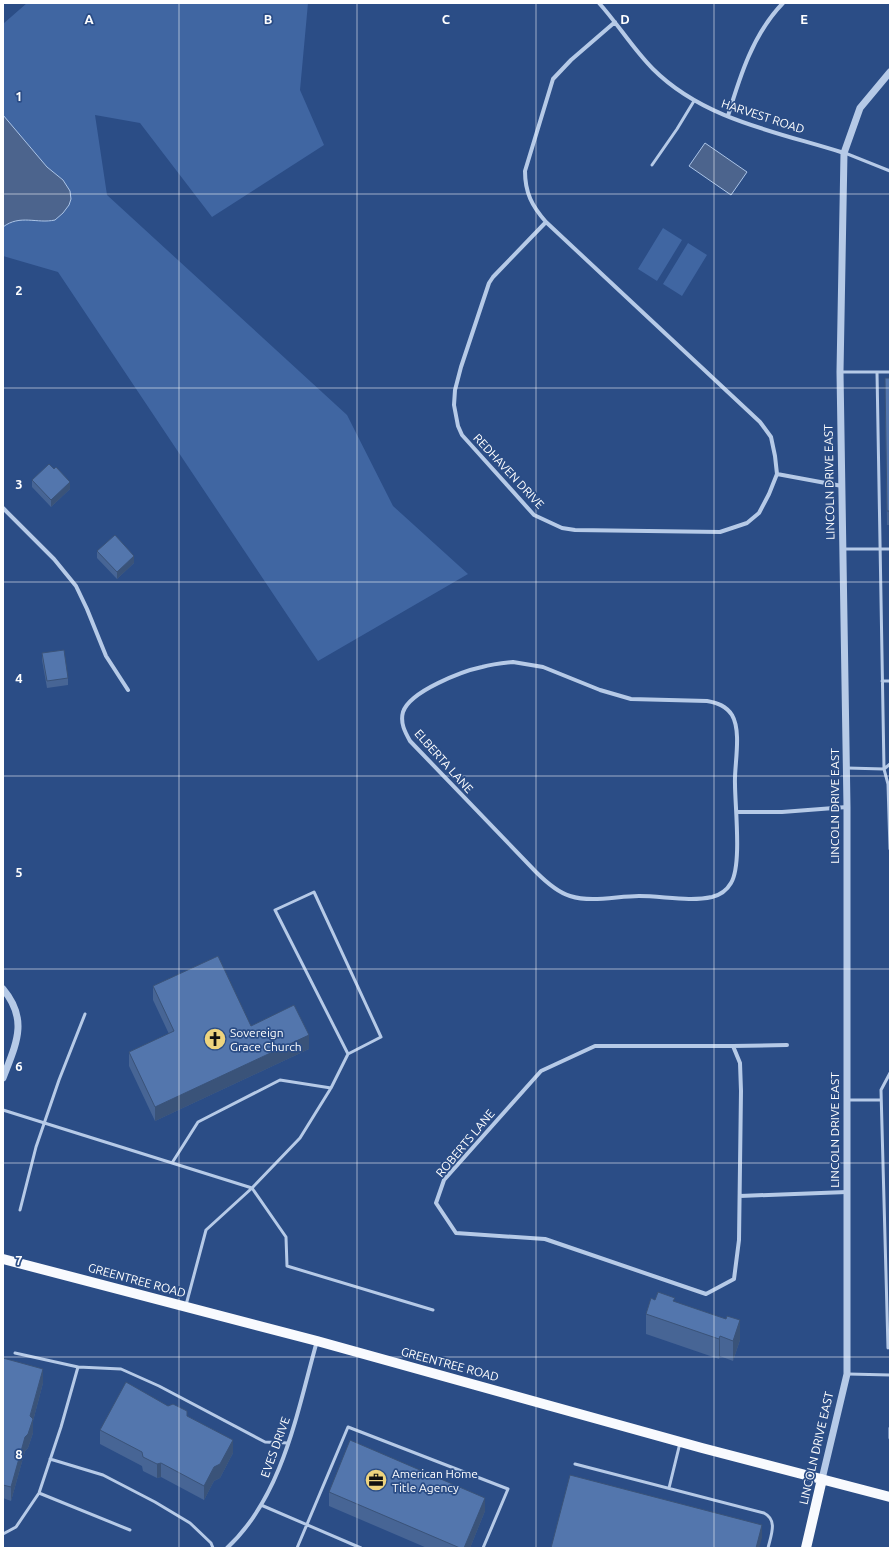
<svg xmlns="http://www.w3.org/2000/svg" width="893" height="1551" font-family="Ubuntu,sans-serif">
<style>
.green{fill:#4066a2}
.water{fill:#4c648d;stroke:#abc4e7}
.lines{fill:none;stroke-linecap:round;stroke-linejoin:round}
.service{stroke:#b6cae7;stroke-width:3}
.minor{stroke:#b6cae7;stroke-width:4}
.tertiary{stroke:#b6cae7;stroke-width:7}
.primary{stroke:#f8fafe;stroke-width:10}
.wall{fill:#476595}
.shaded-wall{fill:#3a5379}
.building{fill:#5376ad;stroke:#3a5379}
.grid{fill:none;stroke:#fff;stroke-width:1;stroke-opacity:0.55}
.labels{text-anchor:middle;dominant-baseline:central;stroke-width:3.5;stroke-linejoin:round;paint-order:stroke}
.street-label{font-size:12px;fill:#fff;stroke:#2b4d86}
.poi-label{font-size:12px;fill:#fff;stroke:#2b4d86;text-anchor:start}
.grid-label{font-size:13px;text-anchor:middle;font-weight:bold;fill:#fff;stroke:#2b4d86;stroke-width:3.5;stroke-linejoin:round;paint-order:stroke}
</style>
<rect width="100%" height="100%" fill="#2b4d86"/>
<!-- green -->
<path class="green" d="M27 3H308L300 90 324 145 212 217 140 123 95 115 107 195 347 415 393 506 468 574 318 661 58 272 3 256V24Z
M663 228 682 240 657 281 638 269Z
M688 243 707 255 682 296 663 284Z"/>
<!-- water -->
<path class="water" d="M3 115 47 167 63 180 70 191 71 199 69 205 63 213 55 220C37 224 20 214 3 227Z
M705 143 747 172 731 195 689 166Z"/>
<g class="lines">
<!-- service -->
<path class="service" d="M845 153 890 171
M652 165 677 129 694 101
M840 372H890
M877 372 884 769 888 784 890 849
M844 549H890
M882 681H890
M847 768 884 769 890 764
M348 1054 275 910 314 892 381 1037 348 1054 331 1088 300 1138 252 1188 286 1237 287 1266 433 1310
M848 1100H881
M3 1110 252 1188 206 1230 186 1305
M172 1163 198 1122 280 1080 331 1088
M20 1210 36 1147 59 1080 85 1014
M888 1348 881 1090 890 1073
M15 1353 78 1367 121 1369 159 1386 265 1442 288 1443
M848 1374 890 1375
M890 1428V1438
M50 1459 103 1475 155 1502 190 1523 211 1543 213 1548
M575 1464 764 1513C778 1520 771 1535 768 1548
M669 1488 680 1443
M39 1493 130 1530
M261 1505 361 1548
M3 1534 16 1527 39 1493 61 1427 78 1367
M297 1548 348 1427 508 1489 483 1548"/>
<!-- minor -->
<path class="minor" d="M599 3C618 24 633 49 653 69 704 120 778 132 844 153
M728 116C740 76 753 34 783 3
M546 222 493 277 489 283 461 367 455 390 454 405 458 426 462 435 534 515 562 528 575 530 720 532 747 523 759 513 769 494 777 474 775 456 771 437 760 422 546 222C532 206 525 193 525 171L553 79 571 60 615 22
M777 474 842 486
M3 508 54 559 76 586 87 609 106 656 128 690
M513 662 543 667 600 690 631 699 707 701C718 703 726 706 732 715 742 732 734 766 735 784 735 807 742 865 731 883 727 890 720 895 712 897 689 902 663 896 639 896 617 896 592 903 570 896 557 892 545 881 536 872L410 741C405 732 400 723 403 712 410 691 463 671 482 667 493 664 503 663 513 662Z
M737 812H782L847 807
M595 1046H733L740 1063 741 1091 739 1240 734 1279 706 1294 545 1239 456 1233 436 1203 444 1180 541 1071Z
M733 1046 787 1045
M740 1196 847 1192
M227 1548C283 1496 297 1412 317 1341"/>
<!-- tertiary -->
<path class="tertiary" d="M3 989C29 1020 16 1044 3 1078
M822 1479 847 1374V807L840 372 844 153 860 108 890 72"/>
<!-- primary -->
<path class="primary" d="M3 1259 317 1341 702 1448 890 1497
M806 1548 822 1479"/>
</g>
<!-- wall -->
<path class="wall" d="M890 378V525H887L885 392Z
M32 480 70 489 51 507 32 487Z
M97 551 134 563 117 579 97 558Z
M42 653 68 678V685L47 688 42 660Z
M153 986 251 1026 309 1049 155 1121 129 1066V1052L169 1034 153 1000Z
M655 1300 675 1302 740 1340 733 1361 720 1356 719 1359 646 1334V1314Z
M3 1358 43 1383 33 1421V1433L28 1448 25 1451 11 1501 3 1498Z
M187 1416 233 1453 220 1478 214 1481 204 1500 161 1477 157 1478 143 1471 142 1466 100 1444V1430Z
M329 1492 485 1511 470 1548H427L329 1506Z"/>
<!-- shaded-wall -->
<path class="shaded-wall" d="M70 482V489L51 507V500Z
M134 556V563L117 579V572Z
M309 1035V1049L155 1121V1107Z
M740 1320V1340L733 1361V1341Z
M720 1336V1356L719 1359V1339Z
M43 1369V1383L33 1421V1433L28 1448 25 1451 11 1501V1487Z
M233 1440V1453L220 1478 214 1481 204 1500V1486L214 1467Z
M161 1463V1477L157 1478V1464Z
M485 1498V1511L470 1548H464Z
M762 1525V1538L759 1548H756Z"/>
<!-- building -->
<path class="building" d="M885 378H890V511H887Z
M49 464 54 469 56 467 70 482 51 500 32 480Z
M115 535 134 556 117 572 97 551Z
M64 650 68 678 47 681 42 653Z
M218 956 251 1026 294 1005 309 1035 155 1107 129 1052 174 1031 153 986Z
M658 1292 675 1298 673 1301 726 1319 727 1316 740 1320 733 1341 720 1336 719 1339 646 1314 651 1298 655 1300Z
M3 1358 43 1369 30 1416 33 1419 28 1434 25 1437 11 1487 3 1485Z
M126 1382 168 1406 173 1404 187 1411V1416L233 1440 220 1464 214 1467 204 1486 161 1463 157 1464 143 1457 142 1452 100 1430Z
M350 1440 485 1498 464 1548H460L329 1492Z
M570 1475 762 1525 756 1548H551Z"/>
<!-- grid -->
<path class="grid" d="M179 3V1548M357 3V1548M536 3V1548M714 3V1548M3 194H890M3 388H890M3 582H890M3 776H890M3 969H890M3 1163H890M3 1357H890"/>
<!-- icons -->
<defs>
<g id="church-disc" transform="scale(1.15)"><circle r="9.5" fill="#eed47e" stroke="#2b4d86"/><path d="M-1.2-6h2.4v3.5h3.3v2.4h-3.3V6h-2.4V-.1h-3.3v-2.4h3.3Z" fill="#111"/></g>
<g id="office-disc" transform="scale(1.15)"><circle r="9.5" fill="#eed47e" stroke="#2b4d86"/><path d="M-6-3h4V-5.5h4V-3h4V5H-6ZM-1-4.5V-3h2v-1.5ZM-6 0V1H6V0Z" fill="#111"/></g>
</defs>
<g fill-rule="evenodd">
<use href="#church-disc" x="215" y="1039"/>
<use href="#office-disc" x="376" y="1480"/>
</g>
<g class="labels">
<!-- street labels -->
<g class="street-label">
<text transform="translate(763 116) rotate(18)">HARVEST ROAD</text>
<text transform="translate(509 471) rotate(47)">REDHAVEN DRIVE</text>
<text transform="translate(829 482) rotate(-91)">LINCOLN DRIVE EAST</text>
<text transform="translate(444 761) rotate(48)">ELBERTA LANE</text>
<text transform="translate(834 806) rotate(-90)">LINCOLN DRIVE EAST</text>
<text transform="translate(834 1130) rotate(-90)">LINCOLN DRIVE EAST</text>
<text transform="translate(465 1143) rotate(-50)">ROBERTS LANE</text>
<text transform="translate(137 1280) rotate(15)">GREENTREE ROAD</text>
<text transform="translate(450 1364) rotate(15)">GREENTREE ROAD</text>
<text transform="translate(275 1447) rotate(-70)">EVES DRIVE</text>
<text transform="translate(816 1448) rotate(-77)">LINCOLN DRIVE EAST</text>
</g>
<!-- poi labels -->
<g class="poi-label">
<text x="230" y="1032">Sovereign<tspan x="230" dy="14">Grace Church</tspan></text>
<text x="392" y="1473">American Home<tspan x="392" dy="14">Title Agency</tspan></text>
</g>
</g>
<g class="grid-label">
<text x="89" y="24">A</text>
<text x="268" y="24">B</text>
<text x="446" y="24">C</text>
<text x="625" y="24">D</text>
<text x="804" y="24">E</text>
<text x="19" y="101">1</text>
<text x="19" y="295">2</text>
<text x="19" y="489">3</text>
<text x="19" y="683">4</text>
<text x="19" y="877">5</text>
<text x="19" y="1071">6</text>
<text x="19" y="1265">7</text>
<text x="19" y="1459">8</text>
</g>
<!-- border -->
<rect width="893" height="1551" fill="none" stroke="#ffffff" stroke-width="8"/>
</svg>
